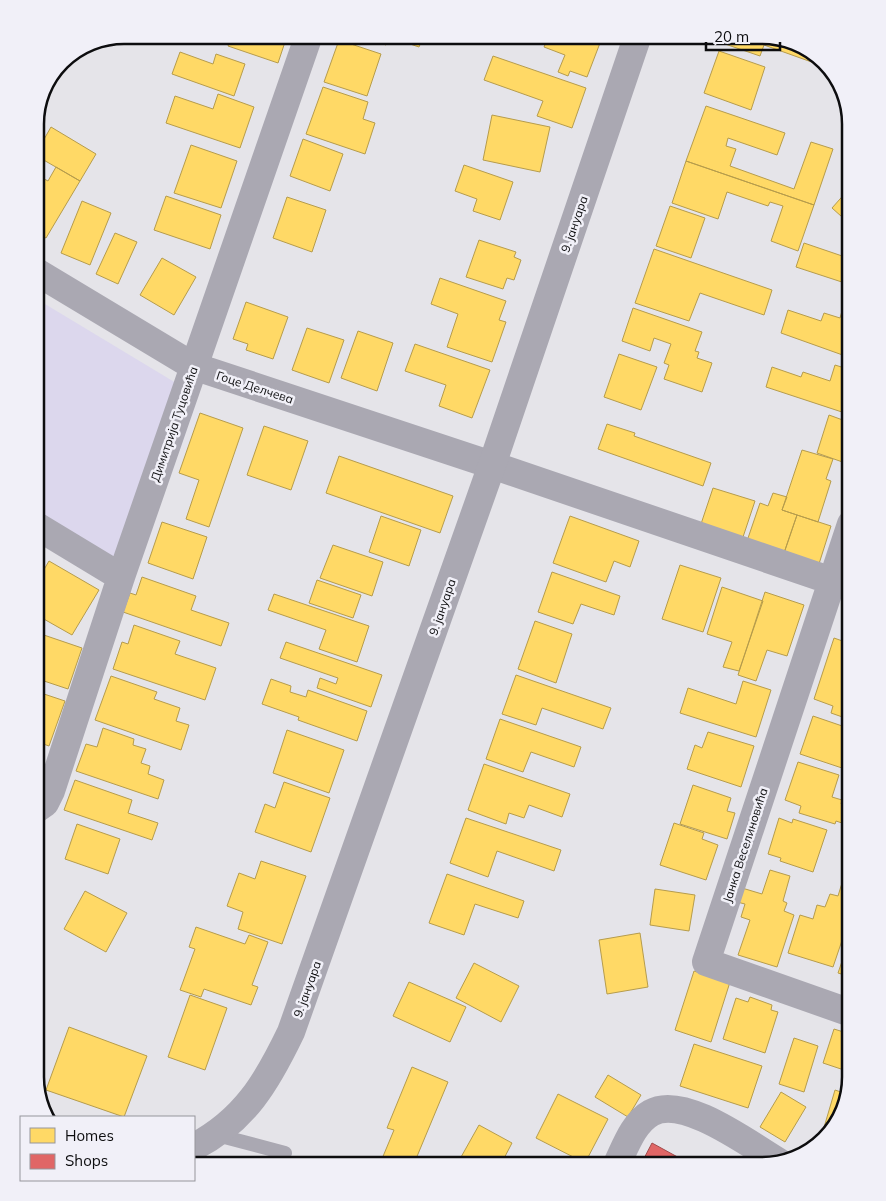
<svg xmlns="http://www.w3.org/2000/svg" width="886" height="1201" font-family="Mulish,sans-serif">
<style>
.green{fill:#dcd7ed}
.homes{fill:#ffd966;stroke:#b69c4c}
.shops{fill:#e06666;stroke:#a14b4c}
.lines{fill:none;stroke-linecap:round;stroke-linejoin:round}
.service{stroke:#aaa8b2;stroke-width:14}
.minor{stroke:#aaa8b2;stroke-width:28}
.tertiary{stroke:#aaa8b2;stroke-width:28}
.labels{text-anchor:middle;dominant-baseline:central;stroke-width:5;stroke-linejoin:round;paint-order:stroke}
.street-label{font-size:12px;fill:#0d0d0f;stroke:#f1f0f8}
.rim{fill:none;stroke:#0d0d0f;stroke-width:2.5}
</style>
<rect width="100%" height="100%" fill="#e5e4e9"/>
<!-- green -->
<path class="green" d="M35 298 176 383 115 562 35 514Z"/>
<!-- homes -->
<path class="homes" d="M232 35H282L281 38 286 39 278 63 228 46Z
M356 35H424L419 47 389 37 386 45Z
M549 35H580L600 43 587 77 570 71 568 76 558 72 565 55 544 47Z
M725 35H768L807 47 821 61 820 65 764 45 760 56 722 43Z
M339 40 381 54 367 96 324 82Z
M719 51 765 67 751 110 704 93Z
M180 52 213 64 216 54 245 64 234 96 172 74Z
M493 56 586 88 572 128 537 116 543 101 484 80Z
M323 87 368 102 363 119 375 123 365 154 306 134Z
M218 94 254 107 240 148 166 123 175 96 213 109Z
M706 106 785 133 777 155 728 138 726 146 736 149 730 166 794 189 811 142 833 149 814 205 686 161Z
M492 115 550 127 540 172 483 160Z
M51 127 96 154 80 181 35 155Z
M303 139 343 154 330 191 290 176Z
M191 145 237 161 221 208 174 193Z
M686 161 814 205 798 251 771 241 783 206 770 202 768 206 727 192 718 219 672 203Z
M464 165 513 182 500 220 473 211 477 199 455 191Z
M56 167 80 181 46 238 35 232V174L48 181Z
M848 190 851 194V225L832 208Z
M166 196 221 215 210 249 154 230Z
M287 197 326 210 312 252 273 238Z
M82 201 111 213 90 265 61 253Z
M670 206 705 218 691 258 656 246Z
M115 233 137 242 118 284 96 274Z
M479 240 516 252 514 257 521 260 514 280 507 278 503 289 466 277Z
M804 243 851 259V285L796 267Z
M654 249 772 290 764 315 700 293 689 321 635 303Z
M162 258 196 277 174 315 140 295Z
M440 278 506 301 499 320 506 322 492 362 447 347 458 314 431 304Z
M246 302 288 317 273 359 246 350 248 344 233 339Z
M633 308 702 332 695 351 699 352 697 358 712 363 702 392 664 379 669 365 664 363 671 344 654 338 650 351 622 341Z
M788 310 821 321 824 313 840 318 842 311 851 314V358L781 333Z
M307 328 344 340 329 383 292 370Z
M358 331 393 343 377 391 341 378Z
M415 344 490 370 472 418 439 406 446 385 405 371Z
M619 354 657 367 641 410 604 397Z
M835 365 851 370V415L766 387 772 367 801 377 803 372 830 381Z
M200 413 243 428 209 527 186 519 199 480 179 473Z
M829 415 851 423V465L817 453Z
M607 424 635 433 634 436 711 463 703 486 598 449Z
M264 426 308 441 291 490 247 475Z
M802 450 833 459 826 479 831 481 818 522 782 510Z
M339 456 453 496 440 533 326 493Z
M713 488 755 501 740 546 698 533Z
M773 493 787 497 782 510 797 515 784 553 747 541 760 503 768 506Z
M797 515 831 526 818 567 783 556Z
M381 516 421 530 409 566 369 552Z
M570 516 639 541 630 567 614 561 606 582 553 563Z
M162 522 207 537 193 579 148 563Z
M333 545 383 562 372 596 320 578Z
M49 561 99 590 72 635 35 614V575L39 578Z
M680 565 721 578 703 632 662 619Z
M552 572 620 596 614 615 581 604 573 624 538 612Z
M142 577 196 596 191 610 229 623 221 646 123 612 130 593 136 595Z
M317 580 361 595 353 618 309 603Z
M851 583V607L844 605Z
M722 587 763 601 739 671 723 667 732 642 707 634Z
M765 592 804 605 787 656 767 650 756 681 738 675Z
M274 594 369 626 357 662 319 649 326 630 268 610Z
M535 621 572 634 556 683 518 669Z
M134 625 180 641 175 654 216 668 205 700 113 669 122 642 128 644Z
M35 632 82 648 68 689 35 678Z
M834 638 851 644V720L831 713 833 706 814 699Z
M286 642 382 675 371 707 317 688 320 678 336 684 338 678 280 658Z
M516 675 611 708 603 729 542 708 536 725 502 714Z
M111 676 157 692 154 699 180 708 176 721 189 725 181 750 95 720Z
M271 679 291 686 290 692 306 697 308 690 367 711 357 741 298 720 299 717 262 704Z
M743 681 771 690 756 737 680 713 688 688 736 704Z
M35 691 65 701 49 746 35 741Z
M813 716 851 729 849 746 851 747V771L800 754Z
M500 719 581 747 574 767 531 752 523 772 486 759Z
M103 728 134 739 133 745 146 749 141 763 150 766 148 774 164 780 158 799 76 771 86 744 97 747Z
M287 730 344 750 329 793 273 773Z
M708 732 754 746 741 787 687 769 695 745 702 748Z
M35 755 43 760 35 773Z
M798 762 839 775 832 797 842 800 841 804 851 807V826L836 821 835 824 799 813 801 806 785 800Z
M484 764 570 794 562 817 529 805 524 818 509 813 506 824 468 810Z
M75 780 132 800 128 813 158 823 152 840 64 810Z
M284 782 330 798 311 852 255 832 265 804 275 808Z
M693 785 731 798 727 811 735 813 727 839 680 824Z
M466 818 561 850 554 871 497 851 488 877 450 863Z
M779 818 792 823 793 819 827 830 813 872 780 861 781 858 768 854Z
M674 823 704 833 702 839 718 845 706 880 660 865Z
M77 824 120 839 108 874 65 859Z
M261 861 306 876 282 944 238 929 243 912 227 906 239 873 255 879Z
M770 870 790 876 783 901 787 903 784 911 794 915 777 967 738 955 750 920 741 917 745 904 737 902 742 888 762 894Z
M447 874 524 901 518 918 475 904 464 935 429 923Z
M842 883 851 886V914L833 967 788 953 800 915 813 919 817 905 825 907 830 894 838 896Z
M655 889 695 895 689 931 650 925Z
M85 891 127 913 106 952 64 929Z
M196 927 245 944 249 935 268 942 252 985 258 987 251 1005 204 989 201 997 180 990 195 949 189 947Z
M640 933 648 987 607 994 599 940Z
M850 938H851V977L838 973Z
M474 963 519 986 501 1022 456 998Z
M694 971 730 982 711 1042 675 1030Z
M409 982 466 1007 450 1042 393 1016Z
M190 995 227 1008 205 1070 168 1057Z
M750 997 772 1005 771 1010 778 1012 765 1053 723 1039 736 998 748 1002Z
M69 1027 147 1056 124 1117 46 1090Z
M834 1029 850 1034 851 1032V1078L848 1088 842 1086 847 1071 823 1063Z
M794 1038 818 1046 804 1092 779 1084Z
M694 1044 762 1066 748 1108 680 1086Z
M412 1067 448 1082 413 1166H379L394 1130 387 1128Z
M608 1075 641 1095 628 1117 595 1097Z
M835 1090 847 1094 839 1122 820 1141Z
M781 1092 806 1107 785 1142 760 1127Z
M558 1094 608 1119 585 1163 536 1138Z
M479 1125 512 1143 500 1166H456Z"/>
<!-- shops -->
<path class="shops" d="M652 1143 694 1166H640Z"/>
<g class="lines">
<!-- service -->
<path class="service" d="M213 1134 285 1153"/>
<!-- minor -->
<path class="minor" d="M35 271 193 366 492 465 832 581
M35 525 121 577
M35 810 45 803 51 791 121 577 309 35
M851 1013 706 962 851 524
M616 1166C625 1148 633 1123 651 1113 683 1094 750 1145 779 1162"/>
<!-- tertiary -->
<path class="tertiary" d="M194 1147C245 1120 267 1082 291 1032L492 465 638 35"/>
</g>
<g class="labels">
<!-- street labels -->
<g class="street-label">
<text transform="translate(574 224) rotate(-71)">9. јануара</text>
<text transform="translate(255 387) rotate(18)">Гоце Делчева</text>
<text transform="translate(174 424) rotate(-71)">Димитрија Туцовића</text>
<text transform="translate(442 607) rotate(-71)">9. јануара</text>
<text transform="translate(745 845) rotate(-72)">Јанка Веселиновића</text>
<text transform="translate(307 989) rotate(-70)">9. јануара</text>
</g>
</g>
<!-- crop -->
<path d="M0 0H886V1201H0ZM124 44H762A80 80 0 0 1 842 124V1077A80 80 0 0 1 762 1157H124A80 80 0 0 1 44 1077V124A80 80 0 0 1 124 44Z" fill="#f1f0f8" fill-rule="evenodd"/>
<path class="rim" d="M124 44H762A80 80 0 0 1 842 124V1077A80 80 0 0 1 762 1157H124A80 80 0 0 1 44 1077V124A80 80 0 0 1 124 44Z"/>
<!-- legend -->
<rect x="20" y="1116" width="175" height="65" fill="#f1f0f8" stroke="#96959b"/>
<rect x="30" y="1128" width="25" height="15" fill="#ffd966" stroke="#96959b"/>
<text x="65" y="1141" font-size="15" fill="#0d0d0f">Homes</text>
<rect x="30" y="1154" width="25" height="15" fill="#e06666" stroke="#96959b"/>
<text x="65" y="1166" font-size="15" fill="#0d0d0f">Shops</text>
<!-- scale -->
<path d="M706 42v8h74v-8" fill="none" stroke="#0d0d0f" stroke-width="2.5"/>
<text x="714" y="42" font-size="15" fill="#0d0d0f" stroke="#f1f0f8" stroke-width="4" paint-order="stroke">20 m</text>
</svg>
